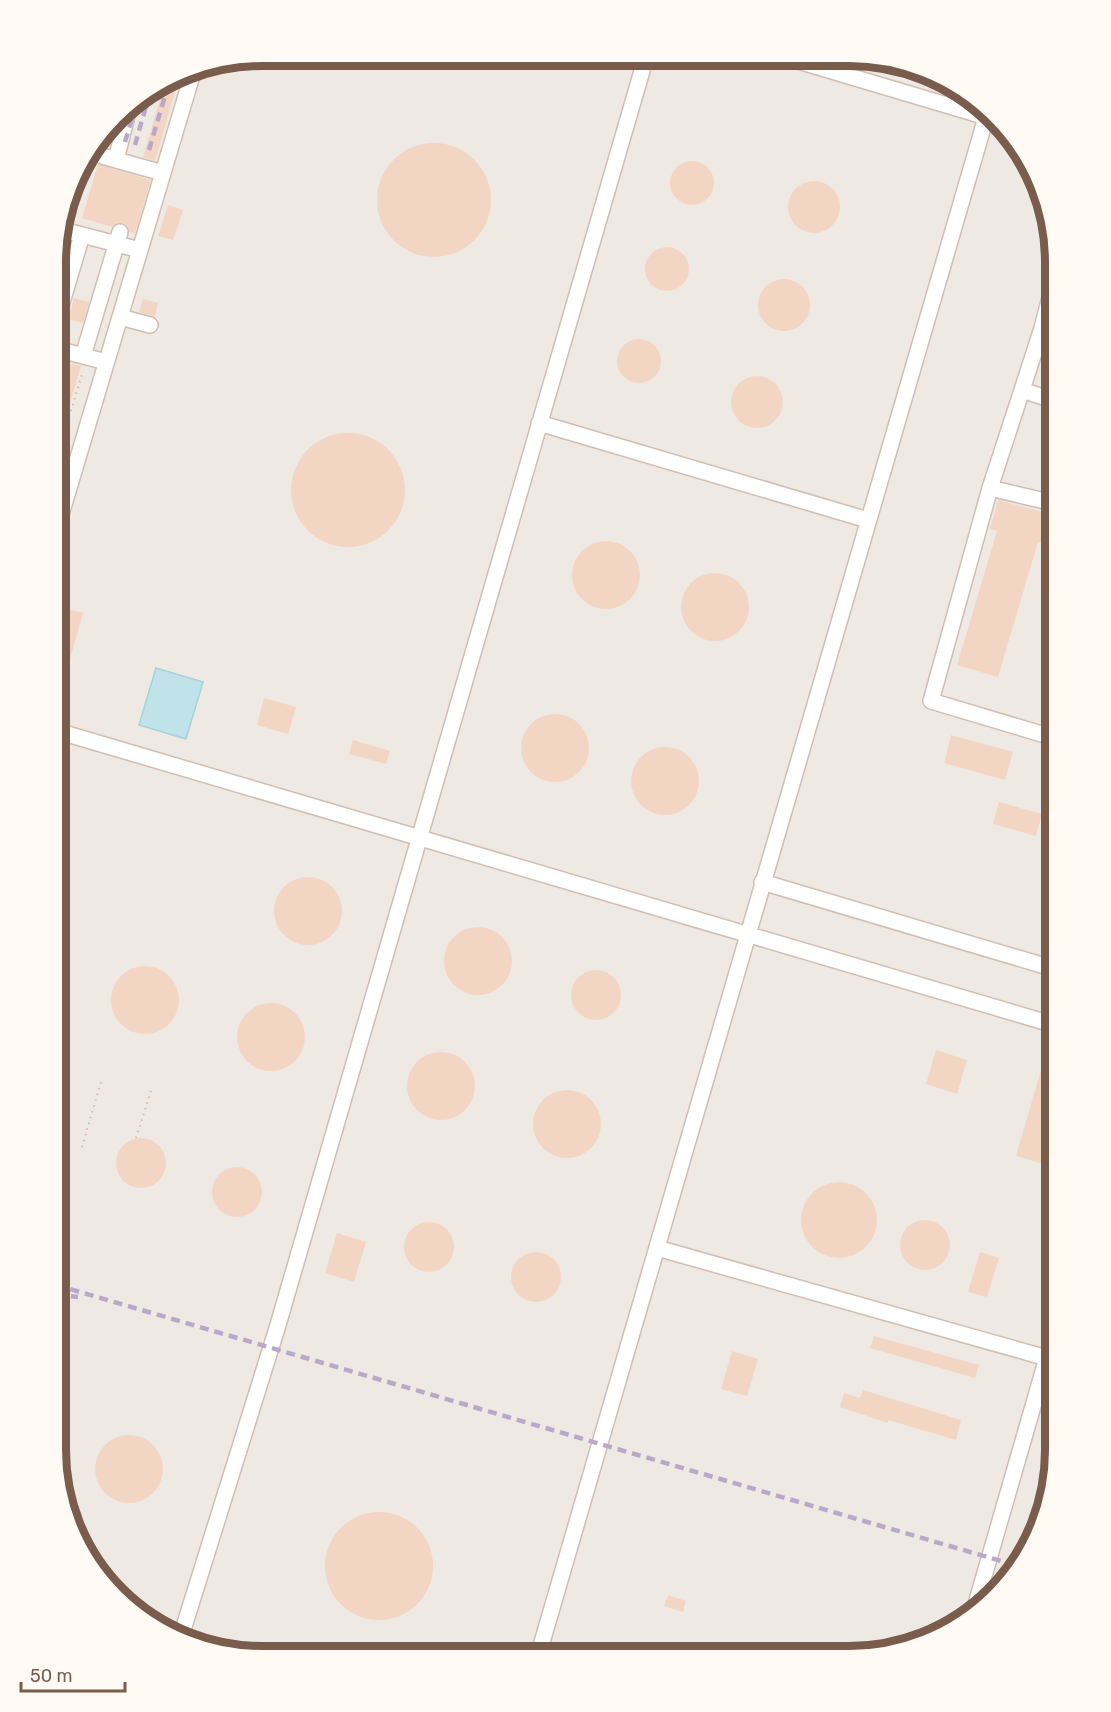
<svg xmlns="http://www.w3.org/2000/svg" width="1111" height="1712" font-family="Rubik,sans-serif">
<style>
.industrial{fill:#efe9e4}
.water{fill:#bfe3e8;stroke:#a5d3da;stroke-width:1.5}
.building{fill:#f3d5c3}
.lines{fill:none;stroke-linecap:round;stroke-linejoin:round}
.minor-casing{stroke:#d1beb0;stroke-width:18}
.path{stroke:#d9b8a5;stroke-width:2;stroke-dasharray:1.5 4.5;stroke-linecap:butt}
.minor{stroke:#fff;stroke-width:15}
.rail{stroke:#b9a8c9;stroke-width:4.5;stroke-dasharray:9 6;stroke-linecap:butt}
.rim{fill:none;stroke:#7a5c4d;stroke-width:8}
</style>
<rect width="100%" height="100%" fill="#fdf6ec"/>
<!-- industrial -->
<path class="industrial" d="M262 56 876 57 975 98 1040 183 1055 262V1464L1044 1517 1013 1576 928 1641 850 1656 235 1655 136 1614 71 1529 56 1450 57 235 77 170 126 107 183 71Z"/>
<!-- water -->
<path class="water" d="M156 668 203 682 186 739 139 725Z"/>
<!-- building -->
<path class="building" d="M181 72 155 161 143 157 165 82Z
M377 200a57 57 0 1 1 114 0a57 57 0 1 1-114 0Z
M670 183a22 22 0 1 1 44 0a22 22 0 1 1-44 0Z
M98 164 151 180 135 233 129 232 127 226 122 223 112 227 82 218Z
M788 207a26 26 0 1 1 52 0a26 26 0 1 1-52 0Z
M168 205 183 210 173 240 158 236Z
M645 269a22 22 0 1 1 44 0a22 22 0 1 1-44 0Z
M758 305a26 26 0 1 1 52 0a26 26 0 1 1-52 0Z
M74 298 89 302 83 323 68 319Z
M143 299 158 303 155 317 139 312Z
M617 361a22 22 0 1 1 44 0a22 22 0 1 1-44 0Z
M57 360 81 366 69 407 57 404 61 382 57 381Z
M731 402a26 26 0 1 1 52 0a26 26 0 1 1-52 0Z
M291 490a57 57 0 1 1 114 0a57 57 0 1 1-114 0Z
M998 500 1050 514 1042 543 1038 542 998 677 957 665 997 531 990 529Z
M572 575a34 34 0 1 1 68 0a34 34 0 1 1-68 0Z
M681 607a34 34 0 1 1 68 0a34 34 0 1 1-68 0Z
M63 608 83 613 67 670 57 667V611L62 613Z
M264 698 296 707 288 734 257 725Z
M521 748a34 34 0 1 1 68 0a34 34 0 1 1-68 0Z
M951 735 1013 752 1005 780 944 763Z
M353 740 390 751 386 764 349 754Z
M631 781a34 34 0 1 1 68 0a34 34 0 1 1-68 0Z
M999 802 1042 814 1036 836 993 824Z
M274 911a34 34 0 1 1 68 0a34 34 0 1 1-68 0Z
M444 961a34 34 0 1 1 68 0a34 34 0 1 1-68 0Z
M111 1000a34 34 0 1 1 68 0a34 34 0 1 1-68 0Z
M571 995a25 25 0 1 1 50 0a25 25 0 1 1-50 0Z
M237 1037a34 34 0 1 1 68 0a34 34 0 1 1-68 0Z
M936 1050 967 1060 957 1094 926 1084Z
M407 1086a34 34 0 1 1 68 0a34 34 0 1 1-68 0Z
M1041 1070 1055 1074V1138L1047 1165 1016 1156Z
M533 1124a34 34 0 1 1 68 0a34 34 0 1 1-68 0Z
M116 1163a25 25 0 1 1 50 0a25 25 0 1 1-50 0Z
M212 1192a25 25 0 1 1 50 0a25 25 0 1 1-50 0Z
M801 1220a38 38 0 1 1 76 0a38 38 0 1 1-76 0Z
M900 1245a25 25 0 1 1 50 0a25 25 0 1 1-50 0Z
M404 1247a25 25 0 1 1 50 0a25 25 0 1 1-50 0Z
M337 1233 366 1242 354 1282 325 1273Z
M511 1277a25 25 0 1 1 50 0a25 25 0 1 1-50 0Z
M980 1252 999 1258 987 1297 968 1292Z
M874 1336 979 1365 975 1378 870 1348Z
M732 1351 758 1359 747 1396 721 1389Z
M863 1390 961 1420 956 1440 888 1420V1423L840 1407 844 1393 860 1398Z
M95 1469a34 34 0 1 1 68 0a34 34 0 1 1-68 0Z
M325 1566a54 54 0 1 1 108 0a54 54 0 1 1-108 0Z
M668 1595 686 1601 683 1612 664 1606Z
M654 1644 684 1653 683 1656H650Z"/>
<g class="lines">
<!-- minor casing -->
<g class="minor-casing">
<path id="minor" d="M785 57 990 118
M102 156 163 173
M116 160 130 104
M59 229 140 250
M120 317 150 325
M57 319 82 235
M1042 328 1022 390 1055 401
M1055 332 1042 328 1055 278
M57 349 106 362
M83 356 120 232
M1022 390 990 488 1049 502
M539 423 868 520
M990 488 931 701 1055 738
M57 528 194 69
M57 731 1055 1025
M762 882 1055 969
M657 1248 1047 1358
M976 1604 1055 1330
M182 1633 278 1325 646 57
M538 1656 987 114"/>
</g>
<!-- path -->
<path class="path" d="M57 457 83 371
M56 1095H61L68 1067
M136 1138 151 1091
M82 1147 102 1078"/>
<!-- minor -->
<use href="#minor" class="minor"/>
<!-- rail -->
<path class="rail" d="M125 142 138 99
M135 145 150 92
M149 150 170 79
M57 239 74 198 86 158
M57 254 64 232
M56 1285 1018 1566
M56 1295 78 1297"/>
</g>
<!-- crop -->
<path d="M0 0H1111V1712H0ZM262 66H849A196 196 0 0 1 1045 262V1450A196 196 0 0 1 849 1646H262A196 196 0 0 1 66 1450V262A196 196 0 0 1 262 66Z" fill="#fffaf3" fill-rule="evenodd"/>
<path class="rim" d="M262 66H849A196 196 0 0 1 1045 262V1450A196 196 0 0 1 849 1646H262A196 196 0 0 1 66 1450V262A196 196 0 0 1 262 66Z"/>
<!-- scale -->
<path d="M21 1682v9h104v-9" fill="none" stroke="#7a5c4d" stroke-width="3"/>
<text x="30" y="1682" font-size="18" fill="#7a5c4d" stroke="#fffaf3" stroke-width="4.5" paint-order="stroke">50 m</text>
</svg>
